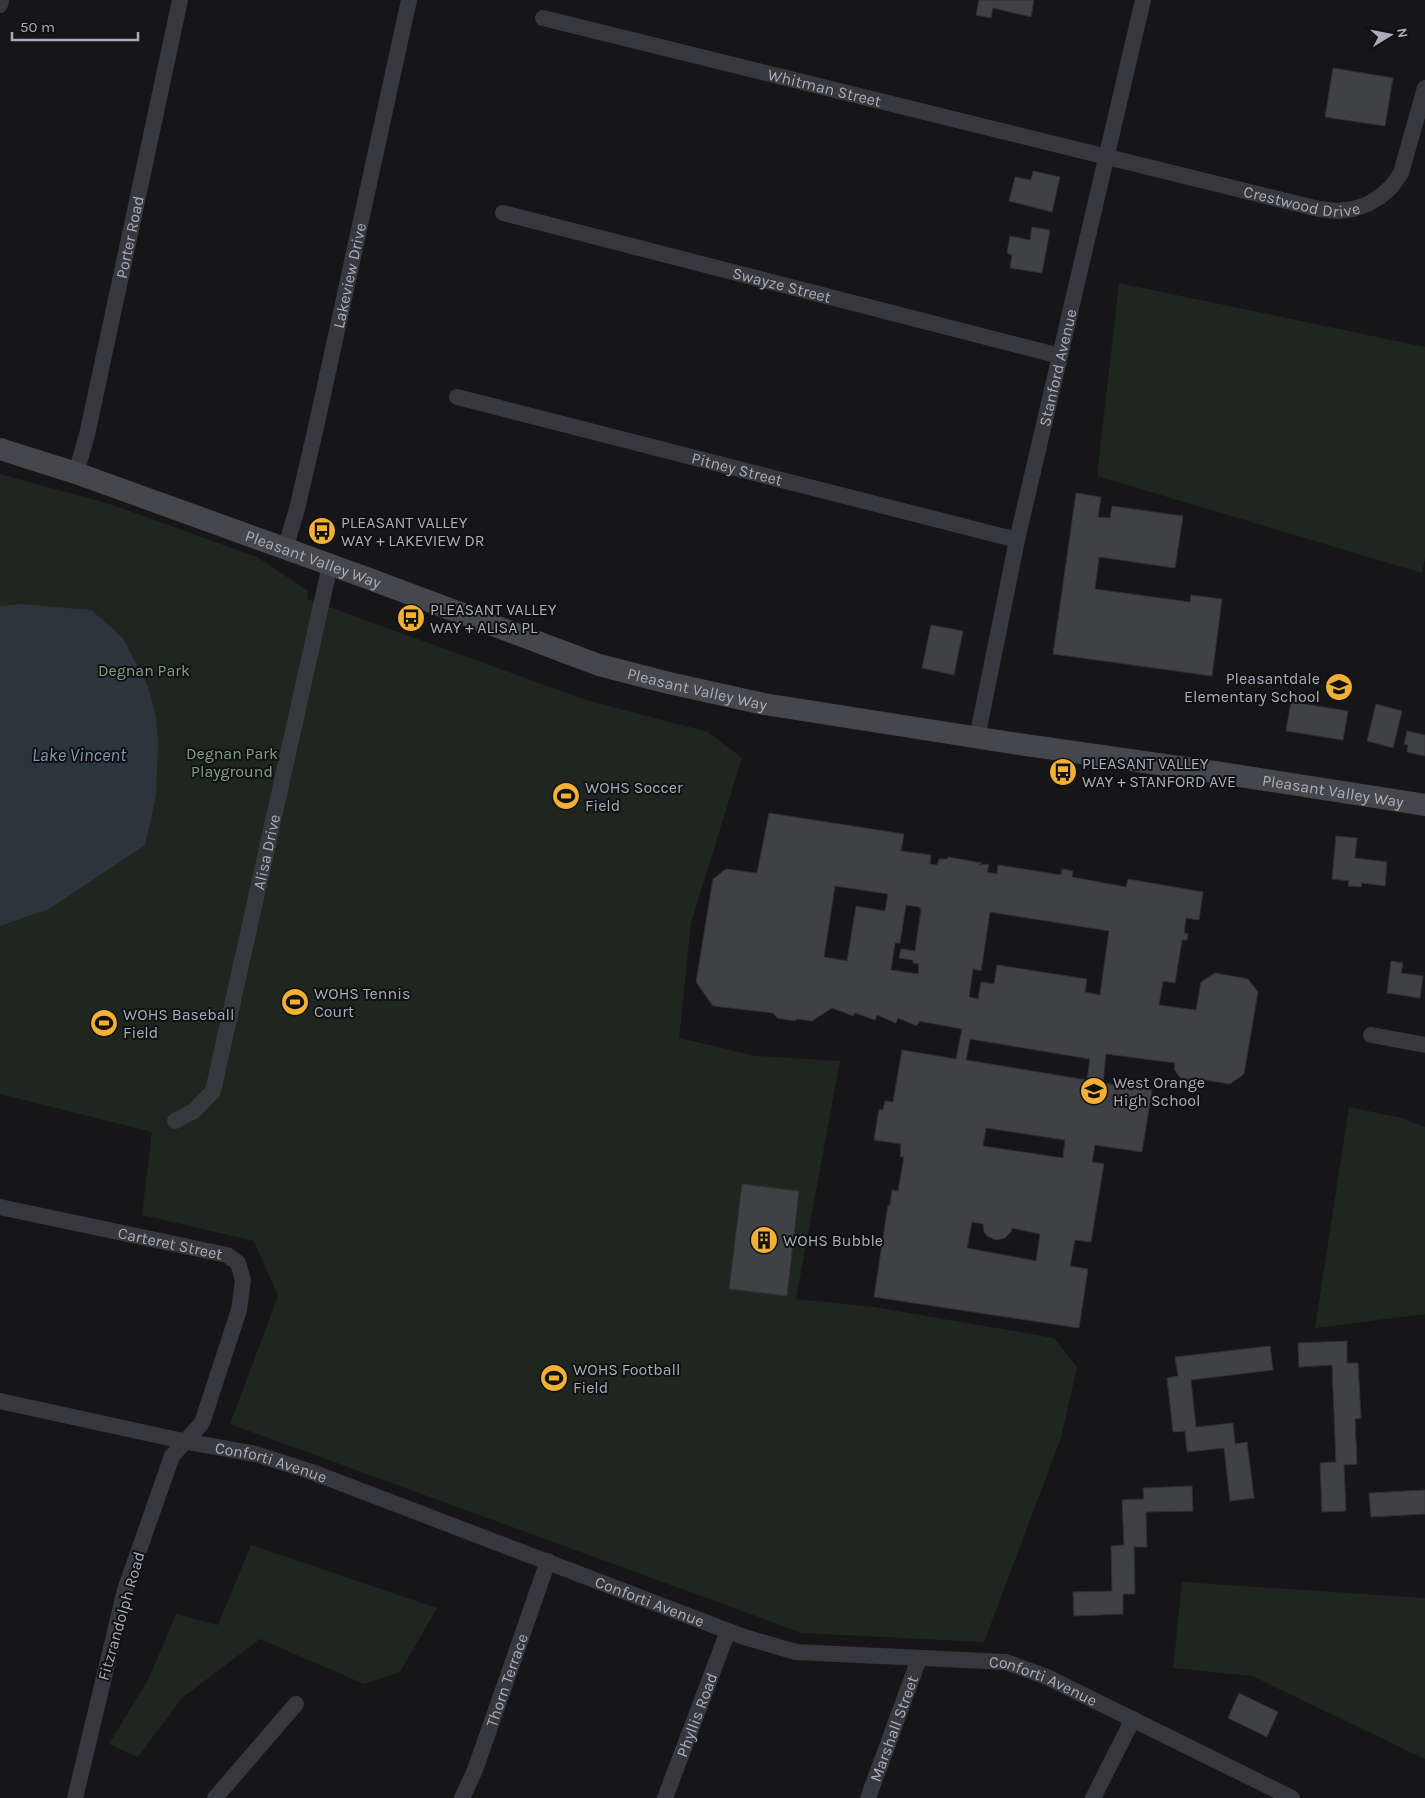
<svg xmlns="http://www.w3.org/2000/svg" width="1425" height="1798" font-family="Karla,sans-serif">
<style>
.green{fill:#1e261f}
.water{fill:#2c353c}
.building{fill:#404145;stroke:#303034;fill-rule:evenodd}
.lines{fill:none;stroke-linecap:round;stroke-linejoin:round}
.street{stroke:#37383d;stroke-width:16}
.secondary{stroke:#45474d;stroke-width:22}
.labels{text-anchor:middle;dominant-baseline:central;stroke-width:4;stroke-linejoin:round;paint-order:stroke}
.street-label{font-size:16px;fill:#a8adb8;stroke:#111113}
.poi-label{font-size:16px;fill:#a8adb8;stroke:#111113;text-anchor:start}
.park-label{font-size:16px;fill:#7fa381;stroke:#111113}
.water-label{font-size:18px;font-style:italic;fill:#7f9bb3;stroke:#111113}
</style>
<rect width="100%" height="100%" fill="#161618"/>
<!-- green -->
<path class="green" d="M1119 283 1425 347V558L1422 573 1097 476Z
M0 474 110 504 257 557 308 591 307 599 586 700 708 732 742 758 691 923 679 1038 756 1056 840 1061 796 1299 874 1307 1054 1338 1077 1367 1061 1438 984 1642 802 1633 230 1424 278 1296 254 1241 142 1215 152 1132 0 1094Z
M1349 1107 1402 1118 1425 1127V1314L1315 1328Z
M251 1545 437 1608 400 1672 364 1684 260 1639 182 1698 138 1757 109 1744 149 1678 176 1614 218 1625Z
M1182 1582 1425 1598V1759L1252 1676 1173 1668Z"/>
<!-- water -->
<path class="water" d="M21 604 91 610 123 638 148 687 156 716 158 744 156 796 145 845 49 909 0 926V606Z"/>
<!-- building -->
<path class="building" d="M979 0H1034L1031 17 993 8 991 18 976 15Z
M1333 68 1393 78 1385 126 1325 117Z
M1033 171 1060 177 1052 212 1009 201 1015 177 1031 180Z
M1032 227 1050 230 1042 273 1010 268 1012 255 1007 253 1010 236 1030 240Z
M1076 493 1101 497 1098 517 1110 518 1112 506 1183 516 1175 568 1099 557 1095 589 1190 602 1191 595 1222 599 1212 676 1053 654Z
M931 625 963 631 954 675 922 668Z
M1291 702 1348 711 1343 740 1286 731Z
M1376 704 1402 711 1393 748 1367 741Z
M1407 731 1425 735V756L1407 752 1408 745 1404 744Z
M769 813 904 834 901 851 931 855 930 864 937 865 939 859H948V857L982 863 978 865 989 864 987 872 997 874 998 865 1061 875 1062 869 1073 871 1072 877 1126 887 1128 879 1203 892 1199 920 1186 918 1184 933 1188 934 1187 940H1182L1175 983 1163 981 1159 1005 1196 1010 1201 982 1215 973 1248 979 1258 992 1244 1074 1230 1084 1205 1080 1201 1083 1202 1086 1191 1093 1174 1069 1175 1063 1106 1054 1103 1083 1152 1090 1142 1152 1095 1145 1092 1162 1104 1164 1091 1242 1075 1240 1070 1266 1088 1269 1079 1328 874 1297 888 1205H890L892 1190 898 1191 904 1157H900L901 1144 874 1140 879 1109 883 1110 885 1101 893 1102 902 1050 956 1059 962 1029 919 1021 917 1026 898 1018 896 1023 877 1015 875 1020 855 1013 853 1016 832 1008 812 1021 798 1019 794 1021 777 1018 773 1013 713 1006 696 982 713 879 726 869 757 873ZM835 886 888 894 885 911 856 906 847 961 824 957ZM906 905 919 907 921 910 915 951 901 949 899 958 913 960V963L919 964 918 974 891 970 895 943H900ZM990 912 1109 931 1100 995 1085 992 1087 979 997 965 994 984 981 982 978 999 969 997 973 969 981 971ZM970 1039 1090 1059 1087 1080 966 1060ZM986 1128 1065 1140 1063 1158 983 1146ZM972 1222 983 1224 984 1232 987 1236 996 1240 1005 1238 1011 1232 1012 1228 1040 1234 1036 1261 967 1248Z
M1336 836 1357 838 1355 858 1387 862 1385 886 1362 883 1361 887 1348 886 1349 881 1332 879Z
M1391 961 1403 963 1401 973 1423 976 1420 998 1387 993Z
M742 1184 799 1191 787 1296 729 1289Z
M1347 1341V1363H1358L1361 1418 1355 1419 1357 1464 1344 1465 1346 1511 1322 1512 1320 1463 1336 1462 1332 1365 1299 1367 1298 1343Z
M1270 1346 1273 1370 1191 1380 1196 1427 1233 1423 1235 1444 1247 1442 1254 1498 1230 1501 1224 1448 1187 1452 1185 1431 1173 1432 1167 1378 1178 1376 1175 1357Z
M1192 1486 1193 1511 1146 1512 1147 1547H1134L1135 1594H1123V1614L1074 1616 1073 1592 1112 1591 1111 1546 1124 1545 1122 1500 1144 1499 1143 1488Z
M1425 1490V1514L1371 1517 1369 1493Z
M1239 1693 1278 1712 1267 1737 1228 1718Z"/>
<g class="lines">
<!-- street -->
<g class="street">
<path d="M0 5 1 0"/>
<path id="s1" d="M543 18 1319 209 1338 211 1353 209 1368 204 1381 196 1392 186 1401 173 1425 88"/>
<path id="s2" d="M503 213 1060 356"/>
<path id="s3" d="M457 397 1017 540"/>
<path id="s4" d="M76 473 87 435 180 0"/>
<path id="s5" d="M285 549 297 509 316 427 409 0"/>
<path id="s6" d="M977 738 1017 540 1143 0"/>
<path d="M1371 1035 1425 1045"/>
<path id="s7" d="M175 1121 194 1111 213 1091 330 565"/>
<path id="s8" d="M0 1207 227 1255 238 1263 243 1280 239 1310 202 1423 172 1456 125 1590 75 1798"/>
<path id="s9" d="M0 1401 183 1441 256 1454 312 1472 744 1637 796 1652 1006 1662 1047 1677 1292 1798"/>
<path d="M215 1798 296 1704"/>
<path id="s10" d="M462 1798 475 1770 548 1561"/>
<path id="s11" d="M665 1798 728 1631"/>
<path id="s12" d="M868 1798 919 1659"/>
<path d="M1093 1798 1133 1719"/>
</g>
<!-- secondary -->
<path class="secondary" id="s13" d="M0 449 76 473 367 578 599 665 669 683 764 704 1012 743 1221 773 1425 805"/>
</g>
<!-- icons -->
<defs>
<g id="bus-disc" transform="scale(1.4375)"><circle r="9.5" fill="#f2b134" stroke="#111113"/><path d="M-5-6H5V4H4V6H2V4H-2V6H-4V4H-5ZM-3.5-4V0h7V-4ZM-3.5 1.2v1.5H-2V1.2ZM2 1.2v1.5H3.5V1.2Z" fill="#111"/></g>
<g id="school-disc" transform="scale(1.4375)"><circle r="9.5" fill="#f2b134" stroke="#111113"/><path d="M0-5L7-2L0 1L-7-2ZM-4 1L0 2.5L4 1V4Q0 6-4 4Z" fill="#111"/></g>
<g id="stadium-disc" transform="scale(1.4375)"><circle r="9.5" fill="#f2b134" stroke="#111113"/><path d="M0-5a6.5 5 0 1 0 0 10a6.5 5 0 1 0 0-10ZM-3.5-1.8h7v3.6h-7Z" fill="#111"/></g>
<g id="building-disc" transform="scale(1.4375)"><circle r="9.5" fill="#f2b134" stroke="#111113"/><path d="M-4-6H4V6H1V3H-1V6H-4ZM-2.5-4.3h1.7v1.8h-1.7ZM.8-4.3h1.7v1.8H.8ZM-2.5-1h1.7V.8h-1.7ZM.8-1h1.7V.8H.8Z" fill="#111"/></g>
</defs>
<g fill-rule="evenodd">
<use href="#bus-disc" x="322" y="531"/>
<use href="#bus-disc" x="411" y="618"/>
<use href="#school-disc" x="1339" y="687"/>
<use href="#bus-disc" x="1063" y="772"/>
<use href="#stadium-disc" x="566" y="796"/>
<use href="#stadium-disc" x="295" y="1002"/>
<use href="#stadium-disc" x="104" y="1023"/>
<use href="#school-disc" x="1094" y="1091"/>
<use href="#building-disc" x="764" y="1240"/>
<use href="#stadium-disc" x="554" y="1378"/>
</g>
<g class="labels">
<!-- street labels -->
<g class="street-label">
<text stroke="none"><textPath href="#s1" startOffset="290">Whitman Street</textPath></text>
<text stroke="none"><textPath href="#s1" startOffset="781">Crestwood Drive</textPath></text>
<text stroke="none"><textPath href="#s4" startOffset="242">Porter Road</textPath></text>
<text stroke="none"><textPath href="#s5" startOffset="281">Lakeview Drive</textPath></text>
<text stroke="none"><textPath href="#s2" startOffset="288">Swayze Street</textPath></text>
<text stroke="none"><textPath href="#s6" startOffset="379">Stanford Avenue</textPath></text>
<text stroke="none"><textPath href="#s3" startOffset="289">Pitney Street</textPath></text>
<text stroke="none"><textPath href="#s13" startOffset="332">Pleasant Valley Way</textPath></text>
<text stroke="none"><textPath href="#s13" startOffset="738">Pleasant Valley Way</textPath></text>
<text stroke="none"><textPath href="#s13" startOffset="1382">Pleasant Valley Way</textPath></text>
<text stroke="none"><textPath href="#s7" startOffset="294">Alisa Drive</textPath></text>
<text stroke="none"><textPath href="#s8" startOffset="174">Carteret Street</textPath></text>
<text stroke="none"><textPath href="#s9" startOffset="278">Conforti Avenue</textPath></text>
<text stroke="none"><textPath href="#s9" startOffset="682">Conforti Avenue</textPath></text>
<text transform="translate(121 1616) rotate(-74)">Fitzrandolph Road</text>
<text stroke="none"><textPath href="#s10" startOffset="126">Thorn Terrace</textPath></text>
<text stroke="none"><textPath href="#s9" startOffset="1088">Conforti Avenue</textPath></text>
<text stroke="none"><textPath href="#s11" startOffset="89">Phyllis Road</textPath></text>
<text stroke="none"><textPath href="#s12" startOffset="74">Marshall Street</textPath></text>
</g>
<!-- poi labels -->
<g class="poi-label">
<text x="341" y="522">PLEASANT VALLEY<tspan x="341" dy="18">WAY + LAKEVIEW DR</tspan></text>
<text x="430" y="609">PLEASANT VALLEY<tspan x="430" dy="18">WAY + ALISA PL</tspan></text>
<text x="1320" y="678" text-anchor="end">Pleasantdale<tspan x="1320" dy="18">Elementary School</tspan></text>
<text x="1082" y="763">PLEASANT VALLEY<tspan x="1082" dy="18">WAY + STANFORD AVE</tspan></text>
<text x="585" y="787">WOHS Soccer<tspan x="585" dy="18">Field</tspan></text>
<text x="314" y="993">WOHS Tennis<tspan x="314" dy="18">Court</tspan></text>
<text x="123" y="1014">WOHS Baseball<tspan x="123" dy="18">Field</tspan></text>
<text x="1113" y="1082">West Orange<tspan x="1113" dy="18">High School</tspan></text>
<text x="783" y="1240">WOHS Bubble</text>
<text x="573" y="1369">WOHS Football<tspan x="573" dy="18">Field</tspan></text>
</g>
<!-- park labels -->
<g class="park-label">
<text x="144" y="670">Degnan Park</text>
<text x="232" y="753">Degnan Park<tspan x="232" dy="18">Playground</tspan></text>
</g>
<!-- water labels -->
<g class="water-label">
<text x="79" y="755">Lake Vincent</text>
</g>
</g>
<!-- north arrow -->
<g transform="translate(1390 35) rotate(80)" stroke="#111113" stroke-width="4" paint-order="stroke">
<path d="M0-4L9 19L0 12L-9 19Z" fill="#a8adb8"/>
<text y="-8" font-size="14" font-weight="bold" text-anchor="middle" fill="#a8adb8">N</text>
</g>
<!-- scale -->
<path d="M12 32v8h126v-8" fill="none" stroke="#a8adb8" stroke-width="2.5"/>
<text x="20" y="32" font-size="15" fill="#a8adb8" stroke="#111113" stroke-width="4" paint-order="stroke">50 m</text>
</svg>
